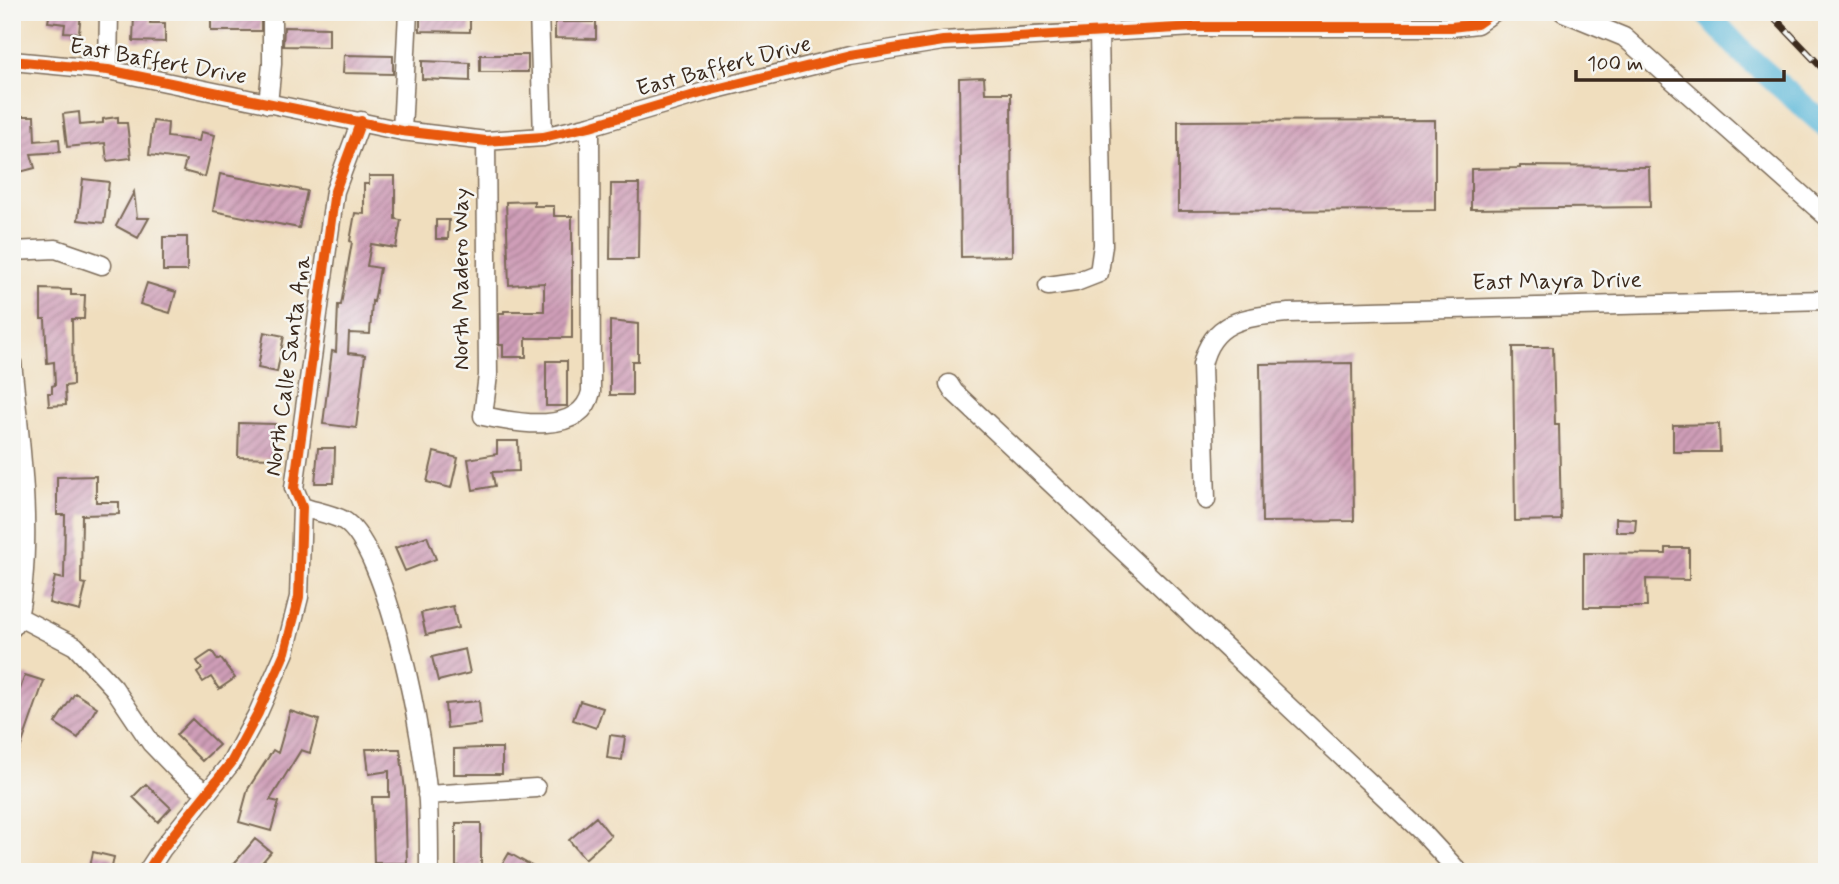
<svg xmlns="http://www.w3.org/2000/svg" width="1839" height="884" font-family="Mynerve,sans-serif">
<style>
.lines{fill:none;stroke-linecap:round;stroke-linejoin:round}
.river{stroke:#5bb8d9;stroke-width:24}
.building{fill:url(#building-hatch)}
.minor-casing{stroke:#7a6956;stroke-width:21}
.minor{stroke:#fff;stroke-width:18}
.rail-casing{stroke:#3b2a1e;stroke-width:7}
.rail{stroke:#f6f6f2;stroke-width:4.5;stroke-dasharray:13;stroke-linecap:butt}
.cycleway-casing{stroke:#f6f6f2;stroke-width:15}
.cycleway{stroke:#e8590c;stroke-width:10}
.labels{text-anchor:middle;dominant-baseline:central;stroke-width:5;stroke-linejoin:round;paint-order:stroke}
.street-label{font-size:23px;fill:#3b2a1e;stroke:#f6f6f2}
</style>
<defs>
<pattern id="building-hatch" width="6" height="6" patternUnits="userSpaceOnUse" patternTransform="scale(1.75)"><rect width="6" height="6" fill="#cf9eb8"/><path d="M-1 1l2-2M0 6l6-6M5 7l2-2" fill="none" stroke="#a98195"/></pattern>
</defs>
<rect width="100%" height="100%" fill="#f6f6f2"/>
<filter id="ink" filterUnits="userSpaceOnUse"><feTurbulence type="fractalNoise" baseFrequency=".0143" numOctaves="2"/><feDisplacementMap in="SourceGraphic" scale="14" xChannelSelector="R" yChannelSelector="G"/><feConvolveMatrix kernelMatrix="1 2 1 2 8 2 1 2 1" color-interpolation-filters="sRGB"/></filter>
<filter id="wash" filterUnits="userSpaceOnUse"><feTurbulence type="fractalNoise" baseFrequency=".00686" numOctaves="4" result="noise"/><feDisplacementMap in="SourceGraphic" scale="28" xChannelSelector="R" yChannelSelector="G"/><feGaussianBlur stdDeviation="1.57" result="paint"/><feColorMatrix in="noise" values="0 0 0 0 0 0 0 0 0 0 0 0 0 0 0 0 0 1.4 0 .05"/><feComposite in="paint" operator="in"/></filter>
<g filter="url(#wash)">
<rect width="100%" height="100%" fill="#f0debe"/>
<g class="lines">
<!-- river -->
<path class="river" d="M1705 12 1744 54 1827 127"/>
</g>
<g id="blocks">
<!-- building -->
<path class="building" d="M50 12H81L79 33 64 32 65 24 48 22Z
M211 12H261V31H211Z
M420 14 470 15V32L420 31Z
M134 15 151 16 150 23H165V42L133 41Z
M555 22H596V39L555 38Z
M284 27 329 28V47L283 46Z
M344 55 393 56V74L343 73Z
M480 55H528V72H480Z
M422 61 470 63V81L422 79Z
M984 77 985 93H1011L1012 256 961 257 959 78Z
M79 112 80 125 103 123V119L118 117V123H127L131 158 107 161 105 143 67 147 63 114Z
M12 116H34L35 141 59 139 60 152 31 154 35 168 12 174Z
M1435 120V210L1178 211V121Z
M153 121 168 123 167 137 199 141 201 132 215 135 205 177 183 171 186 160 149 155Z
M1520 166 1649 167 1650 207 1471 209V169L1520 168Z
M220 174 307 191 299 228 213 211Z
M369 176H395V219L401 220 396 248 371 244 367 266 380 268 374 302 372 301 370 334 349 333 348 353 365 355 356 428 323 424 332 351 336 352 338 305H341L352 242 350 241 355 213 364 214V184H369Z
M83 179 109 182 104 223 78 220Z
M611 184H639L638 259H610Z
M134 192 137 218H149L138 238 116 226Z
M534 201V206H554V216H572V338H526V357H503V345H499V313H504V311H544V283L509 285 506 202Z
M436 220H449L448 239H436Z
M163 237H187V271H163Z
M147 283 176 292 170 313 140 304Z
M41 289 71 290V295H85L84 319H72L73 385 65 386 66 405 49 406 48 393H52V386L55 385 54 362 47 363 45 319H41Z
M610 321 638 324V361H632V395H610Z
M264 332 284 336 277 372 258 368Z
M1513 347H1553L1555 425H1559L1561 520 1515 521Z
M546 361H567V406H546Z
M1352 363 1354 521 1262 522 1260 364Z
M239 423 275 424 274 458 238 457Z
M1719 424 1720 452H1673V425Z
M497 441H518L519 471 492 472 495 486 473 490 468 459 497 454Z
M318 448H335L334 483H315Z
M434 452 458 458 451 488 427 482Z
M96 476V502H119V514L82 515 81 583 86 584 80 611 49 603 55 577 64 579 65 515H57V477Z
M1616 518 1636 519 1635 532H1616Z
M427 536 436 559 405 571 395 548Z
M1666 548H1689V580L1646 579 1647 607H1584V553L1666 554Z
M453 606 458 628 426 635 421 613Z
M465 649 470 673 438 681 432 657Z
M212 651 218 660 221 659 235 678 219 689 211 677 203 682 197 673 202 669 197 661Z
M25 675 44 681 14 766 12 711Z
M75 693 97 707 78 738 55 723Z
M479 701 481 724 447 728 445 704Z
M580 701 603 708 596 728 573 720Z
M290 711 319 720 310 753 301 750 270 800 279 802 271 831 239 822 248 789 273 750 278 753Z
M192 719 219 745 202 761 176 735Z
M610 735 625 737 622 760 607 758Z
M483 748H502V774H454V749Z
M366 749H400L405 790 407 863H374L372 797H389V771L369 774Z
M146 784 171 808 158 822 133 797Z
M596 817 611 836 585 859 569 840Z
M456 823H481V867H456Z
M255 839 271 852 254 872H239L232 866Z
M93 852 114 857 111 872H89Z
M509 853 542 872H498Z"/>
</g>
</g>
<g filter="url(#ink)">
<use href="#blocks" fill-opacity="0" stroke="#7a6956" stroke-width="2"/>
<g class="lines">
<!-- minor casing -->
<g class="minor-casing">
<path id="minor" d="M539 12 543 137
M1563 12 1624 37 1827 217
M12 61 108 70 402 131 486 141 543 137 590 126 708 91 850 56 943 41 1195 27H1451L1477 24 1494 12
M108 70 109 12
M268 104 272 64V12
M402 131 408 12
M486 141 488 375 483 416C516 423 581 436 591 392L590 126
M12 251 56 249 102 265
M1048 286 1076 282 1099 273 1103 245 1099 33
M12 362C19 434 30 509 23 582 21 599 21 614 12 628
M949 384 954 392 1422 832 1459 872
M1206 500 1202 365C1212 319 1247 317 1288 313L1827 300
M302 507C314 511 331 514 343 520 389 547 425 748 428 802 429 825 429 849 429 872
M19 617 75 646 114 688 151 743 179 772 206 792
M427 795 536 788
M147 872 162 849 231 763 258 713 285 652 299 597 302 507 294 488 335 191 361 121"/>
</g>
<!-- minor -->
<use href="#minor" class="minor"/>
<!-- rail casing -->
<g class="rail-casing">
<path id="rail" d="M1769 12 1827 73"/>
</g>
<!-- rail -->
<use href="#rail" class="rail"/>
<!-- cycleway casing -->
<g class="cycleway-casing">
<path id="cycleway" d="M12 61 108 70 402 131 486 141 543 137 590 126 708 91 850 56 943 41 1195 27H1451L1477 24 1494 12
M147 872 162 849 231 763 258 713 285 652 299 597 302 507 294 488 335 191 361 121"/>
</g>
<!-- cycleway -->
<use href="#cycleway" class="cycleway"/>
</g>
</g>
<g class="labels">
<!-- street labels -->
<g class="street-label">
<text transform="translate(158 62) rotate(10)">East Baffert Drive</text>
<text transform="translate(724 67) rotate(-15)">East Baffert Drive</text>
<text transform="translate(462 279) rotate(-90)">North Madero Way</text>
<text transform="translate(1557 282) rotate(-1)">East Mayra Drive</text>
<text transform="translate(289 366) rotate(-82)">North Calle Santa Ana</text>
</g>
</g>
<!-- margin -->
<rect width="1839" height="884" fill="none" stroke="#f6f6f2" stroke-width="42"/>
<!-- scale -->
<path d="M1576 70v10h208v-10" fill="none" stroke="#3b2a1e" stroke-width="3.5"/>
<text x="1587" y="70" font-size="21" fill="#3b2a1e" stroke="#f6f6f2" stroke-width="5" paint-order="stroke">100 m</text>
</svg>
